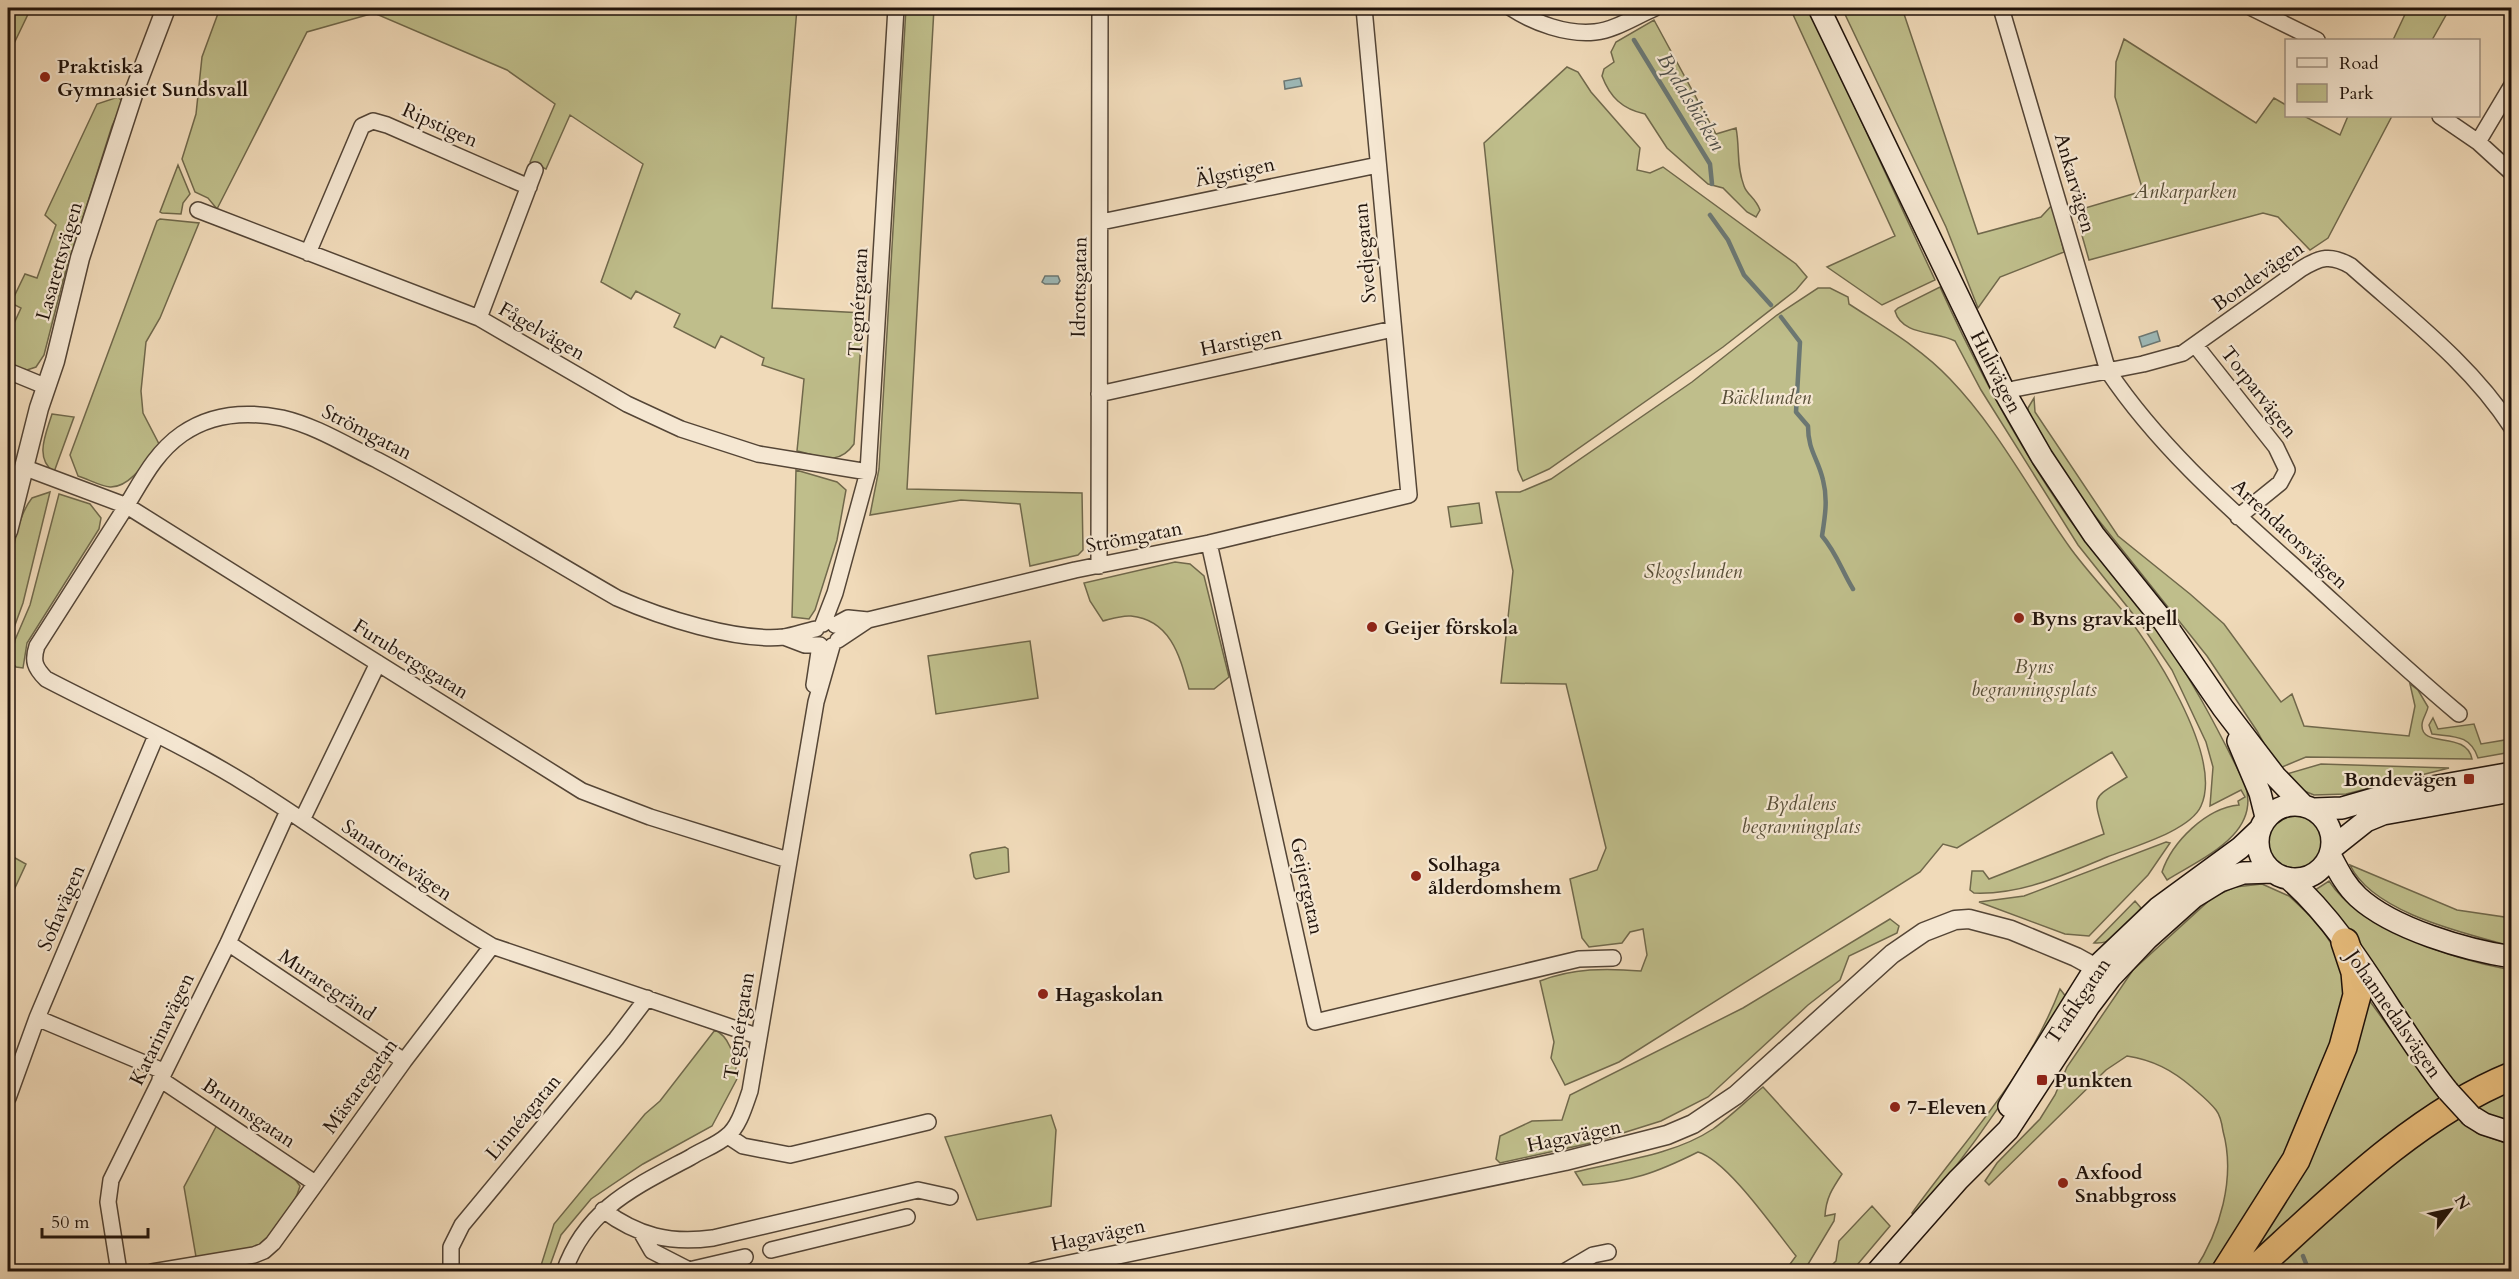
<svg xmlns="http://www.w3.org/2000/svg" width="2519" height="1279" font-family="Cardo,serif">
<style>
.green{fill:#bfbe8b;stroke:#70684b;stroke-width:1.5}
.water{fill:#9db9b8;stroke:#6b7773;stroke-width:1.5}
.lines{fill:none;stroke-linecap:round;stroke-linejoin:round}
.stream{stroke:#6b7773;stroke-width:4.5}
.minor-casing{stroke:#544536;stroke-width:18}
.tertiary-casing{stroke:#544536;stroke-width:21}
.secondary-casing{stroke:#20130b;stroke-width:24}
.motorway-casing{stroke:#20130b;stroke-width:30}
.minor{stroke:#f5e7d2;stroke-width:15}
.tertiary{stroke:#f5e7d2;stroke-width:18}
.secondary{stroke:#f5e7d2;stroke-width:21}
.motorway{stroke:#e8bd7c;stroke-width:27}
.secondary-bridge-casing{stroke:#20130b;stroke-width:24;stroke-linecap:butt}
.secondary-bridge{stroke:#f5e7d2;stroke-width:21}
.poi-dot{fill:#8f2418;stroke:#f5e7d2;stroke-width:2}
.labels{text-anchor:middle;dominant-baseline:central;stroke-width:4.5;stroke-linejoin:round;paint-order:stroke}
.poi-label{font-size:20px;font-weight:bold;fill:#20130b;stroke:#f5e7d2;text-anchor:start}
.street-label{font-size:20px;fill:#20130b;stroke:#f5e7d2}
.park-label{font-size:20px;font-style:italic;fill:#584f38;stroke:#f5e7d2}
.water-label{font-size:21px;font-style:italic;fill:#4c4d48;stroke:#f5e7d2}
</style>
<rect width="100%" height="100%" fill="#f0dab9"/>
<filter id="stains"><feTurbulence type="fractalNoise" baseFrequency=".00333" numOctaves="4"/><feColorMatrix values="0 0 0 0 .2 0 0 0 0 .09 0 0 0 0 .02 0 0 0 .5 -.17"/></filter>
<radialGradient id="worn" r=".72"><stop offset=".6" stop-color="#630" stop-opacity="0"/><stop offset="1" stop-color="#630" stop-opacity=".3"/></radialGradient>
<!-- green -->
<path class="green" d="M8 8H31L8 56Z
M220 8H797L772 308 863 313 854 444C838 467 821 456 797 451L804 379 762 365 764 358 721 336 715 348 674 327 680 314 636 291 631 299 601 282 643 164 570 115 546 169 530 162 555 104 507 70 374 13 307 32 217 209 208 198 195 192 182 159 196 114 202 57Z
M906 8H934L907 489 1082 493 1083 550 1078 555 1030 566 1020 504 961 500 870 515 879 469Z
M1790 8H1809L1935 280 1882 305 1827 267 1895 236Z
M1842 8H1902L1978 234 2041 217 2053 204 2064 252 2000 277 1978 308 1946 227Z
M2408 8H2450L2432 40H2393Z
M1654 20 1716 134 1736 128C1740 148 1736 165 1744 186 1747 195 1755 197 1760 210L1756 217 1747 212 1723 188 1708 184 1667 148 1645 114C1622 109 1610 97 1602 76L1604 69 1614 62 1611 52 1616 42Z
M2124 39 2256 123 2274 98 2286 105V116H2304L2340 135 2348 116H2392L2328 238 2310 250 2278 217 2263 213 2089 260 2075 211 2143 191 2115 97 2116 62Z
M1567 67 1578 72 1591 92 1640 148 1637 170 1650 173 1663 167 1796 264 1807 277 1796 290 1723 347 1549 469 1523 481 1518 470 1484 143Z
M118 97 123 102 112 126 64 277 44 355 36 367 27 370 8 365V331L10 332 21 308 11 303 25 274 37 278 56 225 45 215 97 104Z
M178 165 190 194 183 203 181 214 162 213 160 212Z
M160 219 199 223 160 318 146 342 141 391 143 413 159 444C148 458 131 488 110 487 100 486 88 479 78 476L70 455 157 221Z
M1940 287C1975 364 2015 440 2063 510 2089 549 2122 582 2150 620 2188 671 2217 727 2245 784 2262 834 2202 858 2167 880L2162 872C2172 842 2206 808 2239 805L2238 801 2245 797 2241 790 2210 806 2213 767 2206 742 2172 670 2141 624 2078 545 1981 390 1955 341C1937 331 1902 336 1895 311L1898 308Z
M1818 288H1830L1848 297 1849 304C1884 327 1921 348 1950 379 1999 430 2030 492 2071 549 2085 568 2101 586 2117 604 2150 642 2224 756 2201 806 2190 831 2132 847 2107 857 2064 875 2021 895 1974 893L1970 890 1972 871H1983L1989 879 2104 834C2092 793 2092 799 2127 777L2112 752 1957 848 1943 844 1920 872 1619 1062 1565 1085 1551 1058 1554 1042 1540 981C1573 968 1606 968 1641 971L1647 955 1643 929 1630 932 1622 943 1589 947 1582 938 1570 879 1597 870 1606 848 1566 684 1501 683 1513 571 1496 492H1520L1551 479 1692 382 1777 315Z
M2034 398 2035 412 2118 536 2190 594 2224 624 2281 702 2292 694 2304 726 2409 736 2415 706 2410 684 2418 690 2428 707C2427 713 2422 719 2422 725 2421 749 2466 730 2472 759L2306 757 2282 767 2287 774 2321 764 2449 768 2346 794 2314 795 2297 788 2277 767 2257 731 2207 656 2072 487 2029 417 2028 408Z
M52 414 74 417 54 472C34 458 46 434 52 414Z
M796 470 837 482 846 490 837 540 815 610 809 619 792 617Z
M50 492 23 603 8 644C7 607 8 528 32 498Z
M59 494 90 504 101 518 99 529 27 643 23 668 16 667 11 661 15 640 30 605Z
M1479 503 1482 523 1451 527 1448 507Z
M1175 562 1190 564 1204 576 1229 677 1214 689H1189C1180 657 1171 620 1131 616 1122 615 1111 619 1103 621L1090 601 1084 583Z
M1030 641 1038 698 936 714 928 656Z
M2433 718 2438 729 2474 724 2481 744 2511 739V752L2478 758C2470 734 2453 737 2432 734L2429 725Z
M2268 843a27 27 0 1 1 54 0a27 27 0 1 1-54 0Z
M2166 842 2170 843 2148 875 2089 936 2065 934 1979 902 2024 896Z
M1005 847 1008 849 1009 872 976 879 974 877 970 855 972 853Z
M8 854 26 864 8 903Z
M2350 865 2457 910 2511 918V946C2464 933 2373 913 2350 865Z
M2329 881C2361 930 2456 960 2511 970V1067L2461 1091 2312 892Z
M2262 884 2289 896 2318 923 2334 948 2348 993 2308 1114 2214 1271H2194C2220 1232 2236 1178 2223 1131 2222 1124 2220 1115 2216 1110 2209 1101 2200 1094 2192 1087 2172 1070 2153 1060 2127 1056L2106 1070 1989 1185 1985 1181 1997 1163 2040 1119 2055 1095 2067 1067 2133 970 2213 897 2235 887Z
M2135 901 2141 908C2128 923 2117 945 2094 943Z
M1890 919 1899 926 1897 933 1849 956 1840 980 1808 1005 1708 1097 1661 1121 1591 1143 1500 1163 1496 1159 1500 1136 1532 1121 1562 1120 1570 1095 1743 1008Z
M2060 989 2067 998C2021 1075 1975 1149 1915 1215L1912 1213C1966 1138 2026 1078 2060 989Z
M2369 1000 2444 1103 2239 1271Z
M715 1030C732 1038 734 1060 738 1077L712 1126 643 1164 591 1199 561 1235 548 1271 539 1272 554 1224 645 1114 660 1101Z
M2511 1085V1126L2490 1119 2474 1105Z
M1763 1087 1842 1174C1832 1189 1826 1198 1825 1216L1835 1214 1834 1221 1804 1271H1785L1796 1256C1775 1230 1728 1161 1698 1152 1656 1173 1631 1182 1583 1185L1575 1172C1620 1161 1674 1155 1713 1129 1730 1117 1746 1101 1763 1087Z
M1051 1115 1056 1130 1051 1206 977 1220 945 1137Z
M2456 1116 2477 1133 2511 1145V1271L2265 1272 2403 1155Z
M218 1123 291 1174 300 1186C295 1205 271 1242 253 1250L196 1257 184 1187Z
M1872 1206 1890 1226 1852 1271H1826L1836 1261 1839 1241Z"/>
<!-- water -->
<path class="water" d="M1300 78 1302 86 1285 89 1284 81Z
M1045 276H1058L1060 281 1058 284H1045L1042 282Z
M2157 331 2160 341 2142 347 2139 337Z"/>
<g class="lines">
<!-- stream -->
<path class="stream" d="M1634 40 1710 164 1712 184
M1710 215 1728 240 1744 275 1771 305
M1781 317 1800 342 1796 412 1808 426C1808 451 1818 458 1823 480 1828 499 1825 517 1822 536 1836 552 1842 571 1853 589
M2303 1256 2307 1266 2306 1272"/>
<!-- minor casing -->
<g class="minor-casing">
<path id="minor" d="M1511 8C1534 23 1567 35 1595 32 1615 30 1636 16 1655 8
M2001 8 2108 371C2159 447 2228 507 2296 568 2350 617 2403 667 2459 714
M2252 8 2317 40
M2440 116 2478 142 2512 173
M2478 142 2512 85
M198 210 479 318 627 404 681 429 758 454 868 472
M1101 222 1378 165
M308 253 362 126 373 121 387 125 529 187
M479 318 535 170
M2196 346 2276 447 2287 470 2280 483 2238 517
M8 371 47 387
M2004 391 2143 364 2183 353 2301 269C2320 257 2331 254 2351 266 2407 316 2471 364 2512 428
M1099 394 1393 329
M23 467 127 506 582 791 650 817 788 860
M1209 543 1315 1022 1579 959 1613 958
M1099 566 1100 8
M823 624 835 593 868 472 896 8
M835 625 848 618 868 620 1075 570 1209 543 1409 495 1364 8
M784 637 805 645H820L814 685
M838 640 868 620
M302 820 378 663
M228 943 404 1061
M37 1018 163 1071
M757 1036 492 946C408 897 331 836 248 785 184 745 113 714 46 679 35 668 32 661 37 646 65 602 93 559 120 516 139 487 152 455 182 434 212 413 247 411 282 418 316 426 346 445 377 460 459 503 537 552 617 598 660 617 737 642 784 637 795 635 806 631 816 629
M160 1079 315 1183
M8 1098 37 1018 156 736
M728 1136 743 1146 790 1155 928 1122
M603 1210C638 1236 670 1244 713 1238L918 1190 950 1197
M641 1232 652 1251 689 1270 745 1257
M771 1250 907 1217
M119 1272 108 1202 111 1180 228 943 288 811
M152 1272 254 1255 264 1251 273 1243 404 1061 492 946
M451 1272V1247L462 1225 616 1039 647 998
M564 1272C586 1208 635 1187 691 1157 702 1150 717 1145 727 1136 739 1127 745 1105 750 1091L816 702 832 646
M1564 1272 1593 1255 1608 1252"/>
</g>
<!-- tertiary casing -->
<g class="tertiary-casing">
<path id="tertiary" d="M8 531 39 408 55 361 80 258 134 92 166 8
M1034 1272 1565 1161 1667 1135 1693 1124 1736 1095 1892 954 1924 932 1955 920 1969 919 2011 930 2076 957 2107 974"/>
</g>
<!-- secondary casing -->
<g class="secondary-casing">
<path id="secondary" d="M1819 8 2004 391 2042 457 2094 535 2164 622 2223 708 2275 776 2303 805
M2238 741 2260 793 2266 817
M2258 842a37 37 0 1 1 74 0a37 37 0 1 1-74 0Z
M2314 809 2342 808 2387 795 2512 773
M2332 848 2366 821 2383 814 2512 791
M2330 855C2338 870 2345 885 2358 897 2393 929 2466 950 2512 957
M2288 878C2355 937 2393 1023 2448 1091
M2009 1106 2096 967 2158 908 2240 848 2259 830
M2471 1116 2484 1124 2512 1133
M1877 1272 1958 1180 2008 1130 2089 1006 2111 977 2147 939 2194 897 2220 881 2243 873 2273 872"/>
</g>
<!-- motorway casing -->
<g class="motorway-casing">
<path id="motorway" d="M2225 1272 2296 1160 2343 1047 2357 995 2355 972 2345 942
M2252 1272C2328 1203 2415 1115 2512 1076"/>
</g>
<!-- minor -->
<use href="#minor" class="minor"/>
<!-- tertiary -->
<use href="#tertiary" class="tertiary"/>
<!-- secondary -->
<use href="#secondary" class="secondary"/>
<!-- motorway -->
<use href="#motorway" class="motorway"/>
<!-- secondary-bridge casing -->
<g class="secondary-bridge-casing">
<path id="secondary-bridge" d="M2448 1091 2471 1116"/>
</g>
<!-- secondary-bridge -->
<use href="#secondary-bridge" class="secondary-bridge"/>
</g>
<!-- markers -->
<g class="poi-dot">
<circle cx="45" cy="77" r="6"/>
<circle cx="2019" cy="618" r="6"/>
<circle cx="1372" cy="627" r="6"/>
<rect x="2463" y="773" width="12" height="12" rx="3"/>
<circle cx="1416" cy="876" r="6"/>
<circle cx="1043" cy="994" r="6"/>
<rect x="2036" y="1074" width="12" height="12" rx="3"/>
<circle cx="1895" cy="1107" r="6"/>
<circle cx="2063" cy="1183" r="6"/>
</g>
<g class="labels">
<!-- poi labels -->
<g class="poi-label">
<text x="57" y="66">Praktiska<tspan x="57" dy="23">Gymnasiet Sundsvall</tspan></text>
<text x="2031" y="618">Byns gravkapell</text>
<text x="1384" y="627">Geijer förskola</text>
<text x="2457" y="779" text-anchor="end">Bondevägen</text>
<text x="1428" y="864">Solhaga<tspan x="1428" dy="23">ålderdomshem</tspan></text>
<text x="1055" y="994">Hagaskolan</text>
<text x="2054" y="1080">Punkten</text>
<text x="1907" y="1107">7-Eleven</text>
<text x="2075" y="1172">Axfood<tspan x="2075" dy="23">Snabbgross</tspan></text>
</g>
<!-- street labels -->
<g class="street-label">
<text transform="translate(440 125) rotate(24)">Ripstigen</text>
<text transform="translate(1235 172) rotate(-12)">Älgstigen</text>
<text transform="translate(2075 183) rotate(74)">Ankarvägen</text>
<text transform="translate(1365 253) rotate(-95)">Svedjegatan</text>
<text transform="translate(59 261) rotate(-74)">Lasarettsvägen</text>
<text transform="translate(2258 276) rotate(-35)">Bondevägen</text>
<text transform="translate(1079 287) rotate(-89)">Idrottsgatan</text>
<text transform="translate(858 302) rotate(-87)">Tegnérgatan</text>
<text transform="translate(542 331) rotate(30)">Fågelvägen</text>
<text transform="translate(1241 341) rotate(-12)">Harstigen</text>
<text transform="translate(1996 372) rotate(63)">Hulivägen</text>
<text transform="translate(2259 392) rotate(52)">Torparvägen</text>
<text transform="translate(367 432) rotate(27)">Strömgatan</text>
<text transform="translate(2290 534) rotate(43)">Arrendatorsvägen</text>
<text transform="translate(1134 537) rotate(-11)">Strömgatan</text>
<text transform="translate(411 659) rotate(32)">Furubergsgatan</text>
<text transform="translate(397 860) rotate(34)">Sanatorievägen</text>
<text transform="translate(1307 886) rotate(78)">Geijergatan</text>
<text transform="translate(61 908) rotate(-67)">Sofiavägen</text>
<text transform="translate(327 985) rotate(34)">Muraregränd</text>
<text transform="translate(2078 1001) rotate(-56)">Trafikgatan</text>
<text transform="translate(2394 1014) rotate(55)">Johannedalsvägen</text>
<text transform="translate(739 1026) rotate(-81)">Tegnérgatan</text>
<text transform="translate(162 1029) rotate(-64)">Katarinavägen</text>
<text transform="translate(360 1086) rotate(-54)">Mästaregatan</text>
<text transform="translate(249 1113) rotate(34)">Brunnsgatan</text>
<text transform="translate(523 1117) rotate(-50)">Linnéagatan</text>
<text transform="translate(1574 1136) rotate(-12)">Hagavägen</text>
<text transform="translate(1098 1235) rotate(-12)">Hagavägen</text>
</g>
<!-- park labels -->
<g class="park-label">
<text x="2185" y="191">Ankarparken</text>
<text x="1766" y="397">Bäcklunden</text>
<text x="1693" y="571">Skogslunden</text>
<text x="2034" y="666">Byns<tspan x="2034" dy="23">begravningsplats</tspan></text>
<text x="1801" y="803">Bydalens<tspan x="1801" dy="23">begravningplats</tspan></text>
</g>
<!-- water labels -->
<g class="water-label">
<text transform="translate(1691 102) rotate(59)">Bydalsbäcken</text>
</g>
</g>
<!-- margin -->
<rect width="2519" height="1279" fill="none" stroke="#f0dab9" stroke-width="30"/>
<rect x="9" y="9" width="2501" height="1261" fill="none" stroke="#20130b" stroke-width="3"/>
<rect x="15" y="15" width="2489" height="1249" fill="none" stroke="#20130b" stroke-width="1.5"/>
<!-- legend -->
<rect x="2285" y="39" width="195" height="78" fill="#f5e7d2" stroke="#a09282" stroke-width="1.5"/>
<rect x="2297" y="58" width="30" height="9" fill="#f5e7d2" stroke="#a09282" stroke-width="1.5"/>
<text x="2339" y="69" font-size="18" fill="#20130b">Road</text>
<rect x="2297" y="84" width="30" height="18" fill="#bfbe8b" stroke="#a09282" stroke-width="1.5"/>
<text x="2339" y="99" font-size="18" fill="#20130b">Park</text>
<!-- north arrow -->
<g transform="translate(2450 1210) rotate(58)" stroke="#f5e7d2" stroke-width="4.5" paint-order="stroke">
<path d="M0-4.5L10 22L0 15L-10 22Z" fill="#20130b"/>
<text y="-9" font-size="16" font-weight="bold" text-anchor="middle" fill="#20130b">N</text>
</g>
<!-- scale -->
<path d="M42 1228v9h106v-9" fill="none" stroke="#20130b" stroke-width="3"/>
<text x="51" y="1228" font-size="18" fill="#20130b" stroke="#f5e7d2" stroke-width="4.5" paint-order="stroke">50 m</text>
<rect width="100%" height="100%" filter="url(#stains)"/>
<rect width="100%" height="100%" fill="url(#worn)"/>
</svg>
